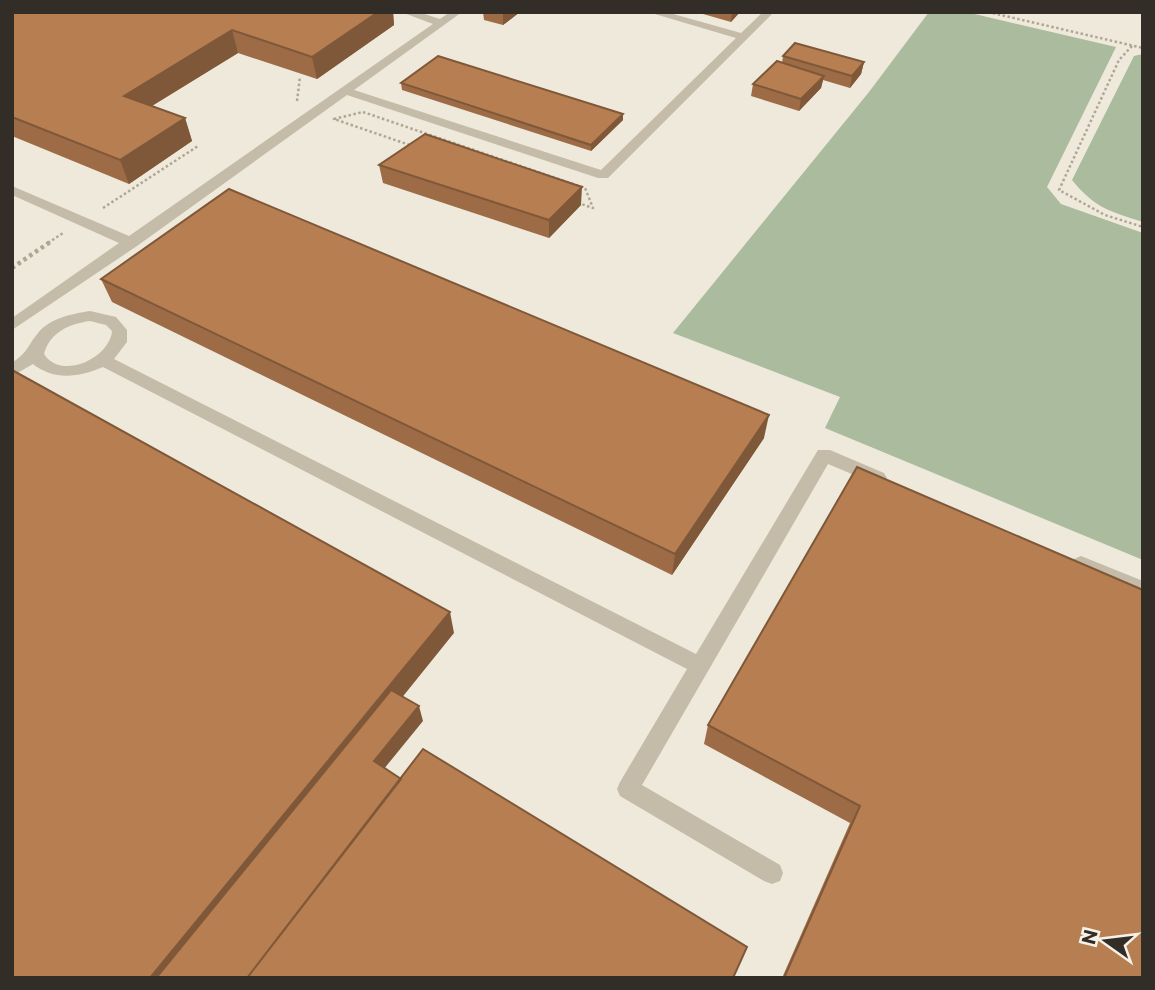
<svg xmlns="http://www.w3.org/2000/svg" width="1155" height="990" font-family="Commissioner,sans-serif">
<style>
.green{fill:#abbb9d}
.lines{fill:none;stroke-linecap:round;stroke-linejoin:round}
.path-far1{stroke:#b0a693;stroke-width:2.5;stroke-dasharray:2.5 2.5;stroke-linecap:butt}
.path{stroke:#b0a693;stroke-width:4.5;stroke-dasharray:3.5 3.5;stroke-linecap:butt}
.lane{fill:#c4bba9;fill-rule:evenodd}
.wall{fill:#9d6c46}
.shaded-wall{fill:#7f5839}
.building{fill:#b67e51;stroke:#7f5839;stroke-width:2}
</style>
<rect width="100%" height="100%" fill="#eee9db"/>
<!-- green -->
<path class="green" d="M929 12H966L1116 47 1047 187 1061 204 1143 233V560L825 428 840 397 673 333 869 92Z
M1143 54V222C1109 211 1095 208 1072 180L1134 56Z"/>
<g class="lines">
<!-- path-far1 -->
<path class="path-far1" d="M988 12 1143 48
M1132 46 1119 60 1059 190 1105 215 1143 227
M297 101 300 77
M363 112 585 188 593 208 334 119Z
M103 208 198 146
M48 243 63 233"/>
<!-- path -->
<path class="path" d="M12 268 50 242"/>
<!-- lane -->
<path class="lane" d="M401 12H418L440 19 450 12H462L354 90 601 170 736 38 648 12H666L741 33 763 12H774L608 178H598L347 95 137 246 12 330V318L119 243 12 195V186L129 236 433 24Z
M90 311 116 317 127 330V342L114 359 696 654 818 450H830L884 473 887 478 884 483 878 485 828 464 642 785 780 865 783 873 780 881 772 884 764 881 620 796 617 789 620 782 687 669 103 367C80 377 54 381 33 364L12 376V363C29 351 26 348 38 333 50 318 72 314 90 311ZM90 321 106 325 112 331C110 358 61 381 44 354 50 332 69 324 90 321Z
M1081 556 1143 581V597L1074 569 1072 564 1074 559Z"/>
</g>
<!-- wall -->
<path class="wall" d="M12 12H393L394 25 317 79 238 53 152 106 185 118 192 141 129 184 12 136Z
M483 12H520L503 25 484 20Z
M696 12H740L731 22Z
M783 56 864 62 861 74 850 88 823 80 821 88 799 111 751 96 753 84 782 63Z
M401 83 623 120 591 151 402 90Z
M379 165 581 205 549 238 383 183Z
M101 279 764 438 672 575 112 302Z
M1143 590V978H782L850 823 704 744 708 725Z"/>
<!-- shaded-wall -->
<path class="shaded-wall" d="M378 12H393L394 25 317 79 312 57Z
M504 12H520L503 25V13Z
M732 12H740L731 22Z
M232 30 238 53 132 118 124 96Z
M864 62 861 74 850 88 852 76Z
M824 76 821 88 799 111 801 99Z
M623 114V120L591 151V145Z
M185 118 192 141 129 184 120 160Z
M582 187 581 205 549 238V220Z
M769 415 764 438 672 575 675 554Z
M450 612 454 633 176 978H150Z
M419 706 423 721 379 775 374 761Z"/>
<!-- building -->
<path class="building" d="M12 12H378L312 57 232 30 124 96 185 118 120 160 12 117Z
M795 43 864 62 852 76 783 56Z
M438 56 623 114 591 145 401 83Z
M777 61 824 76 801 99 753 84Z
M425 134 582 187 549 220 379 165Z
M229 189 769 415 675 554 101 279Z
M12 370 450 612 150 978H12Z
M857 467 1143 590V978H784L860 806 708 725Z
M391 690 419 706 374 761 401 779 247 978H156Z
M423 749 747 947 733 978H247Z"/>
<!-- border -->
<rect width="1155" height="990" fill="none" stroke="#332d28" stroke-width="28"/>
<!-- north arrow -->
<g transform="translate(1106 941) rotate(284)" stroke="#f6f2e7" stroke-width="5" paint-order="stroke">
<path d="M0-5L12 26L0 18L-12 26Z" fill="#332d28"/>
<text y="-10" font-size="19" font-weight="bold" text-anchor="middle" fill="#332d28">N</text>
</g>
</svg>
